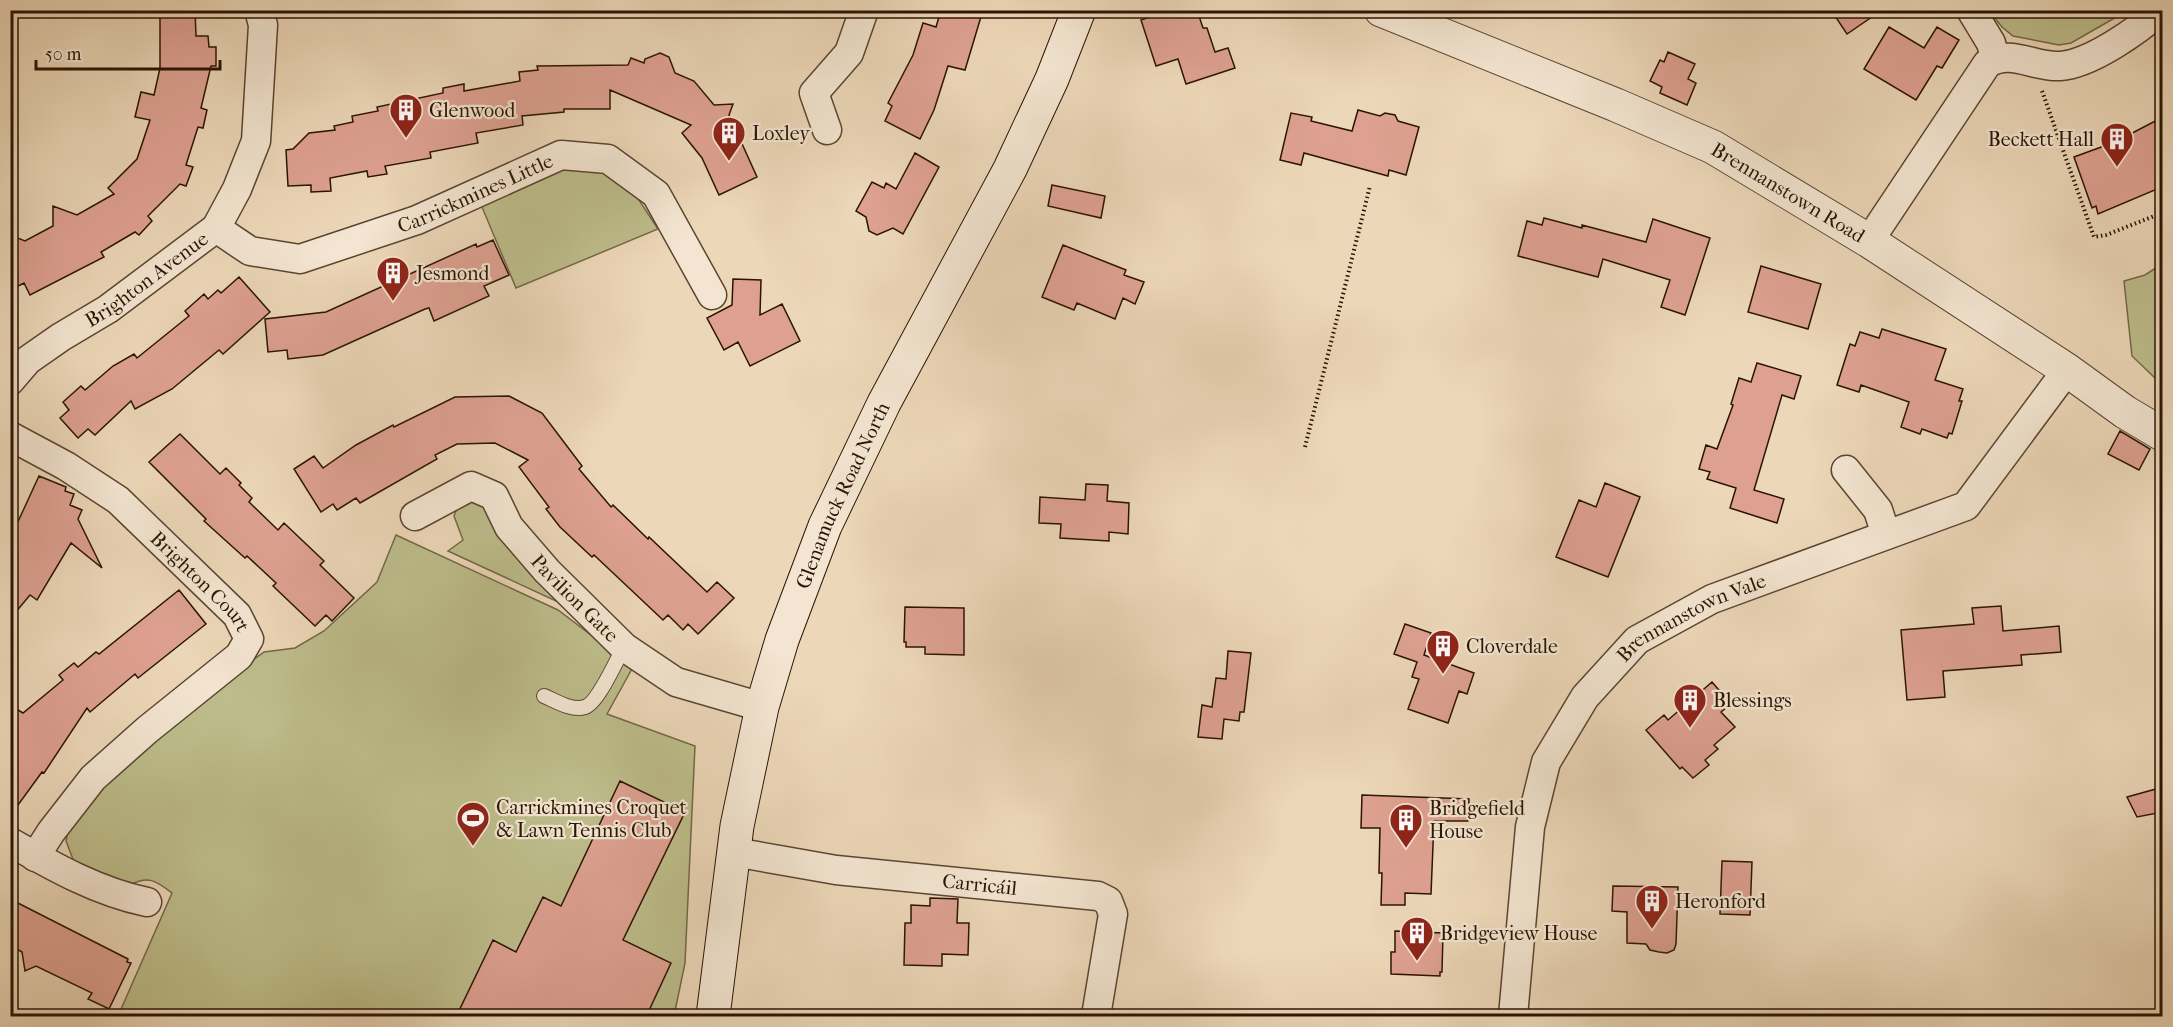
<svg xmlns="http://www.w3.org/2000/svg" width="2173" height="1027" font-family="'IM FELL French Canon',serif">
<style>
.green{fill:#bdbd8b;stroke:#746848;stroke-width:1.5}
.building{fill:#dea191;stroke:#2b1404;stroke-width:1.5}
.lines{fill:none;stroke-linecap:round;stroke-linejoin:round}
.service-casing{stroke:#5b4531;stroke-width:16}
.minor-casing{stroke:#5b4531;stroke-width:31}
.tertiary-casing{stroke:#5b4531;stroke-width:35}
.secondary-casing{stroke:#2b1404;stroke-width:35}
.path{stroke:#2b1404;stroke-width:4;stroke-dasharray:1.5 3;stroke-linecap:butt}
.service{stroke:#f3e5d1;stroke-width:14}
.minor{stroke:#f3e5d1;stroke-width:28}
.tertiary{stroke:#f3e5d1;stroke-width:33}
.secondary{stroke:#f3e5d1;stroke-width:33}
.labels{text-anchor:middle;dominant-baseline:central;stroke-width:4.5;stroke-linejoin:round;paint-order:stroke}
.poi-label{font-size:20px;fill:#2b1404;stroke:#f3e5d1;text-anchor:start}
.street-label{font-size:20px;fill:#2b1404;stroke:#f3e5d1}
</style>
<rect width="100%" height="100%" fill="#ecd7b8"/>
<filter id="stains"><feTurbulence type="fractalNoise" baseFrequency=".00333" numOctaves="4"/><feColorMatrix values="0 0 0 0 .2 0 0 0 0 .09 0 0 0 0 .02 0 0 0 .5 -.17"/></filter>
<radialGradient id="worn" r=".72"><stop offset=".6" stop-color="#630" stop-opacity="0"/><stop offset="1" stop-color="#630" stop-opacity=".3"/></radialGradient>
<!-- green -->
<path class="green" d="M1989 11H2127L2071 43 2059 45 2013 36 2002 27Z
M552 167H599L637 197 658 229 516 288 479 200Z
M2162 264V376L2158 381 2132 356 2124 281 2145 275Z
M476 497 569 607 448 551 463 540 454 516 457 508Z
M396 535 558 610 633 667 607 714 695 746 685 963 674 1016H118L172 893C156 881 149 875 130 885L74 862 66 841 69 824 89 799 209 692 264 652 295 648 324 631 377 582Z"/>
<!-- building -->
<path class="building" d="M160 10H195L196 36H208L209 47H216V66H211L201 108 207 110 203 128 198 127 186 165 193 167 186 186 180 184 148 216 152 221 139 235 135 232 101 252 104 257 30 295 24 283 10 290V235L25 241 53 226V206L77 215 114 194 108 188 137 159 150 120 135 117 141 92 154 95 160 68Z
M941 10H983L965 70 948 66 934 110 920 139 885 121 892 106 888 103 913 55 923 23 936 27Z
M1170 10H1197L1203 28H1207L1215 52 1228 48 1235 68 1186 84 1178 59 1156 66 1141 20Z
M1831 10H1882L1847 34Z
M1889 27 1924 48 1937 27 1959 40 1942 68 1937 66 1916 100 1864 69Z
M1668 52 1695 64 1688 79 1696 83 1687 105 1660 93 1662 87 1650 81 1660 60 1664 62Z
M660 53 669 57 675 73 694 81 714 105 733 104 729 115 757 177 719 195 702 158 682 133 691 125 610 90V109H564V112L522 116 523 125 476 133 478 143 430 152 431 158 385 166 387 174 368 177 367 171 330 178 331 191 311 192V185L288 186 286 150 293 149 309 133 335 130 334 126 353 122 352 116 378 111 377 107 443 93V88L464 84V91L520 81 519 72 538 70 537 66 628 65 631 58 644 63 645 59Z
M1358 110 1380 116 1385 113 1395 115 1398 121 1419 127 1406 175 1389 170 1388 176 1304 153 1301 165 1280 160 1291 113 1312 117 1311 121 1352 131Z
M2163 117V178L2158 180 2162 187 2098 214 2096 206 2092 208 2074 157 2115 142Z
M915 153 939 167 903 234 893 228 877 235 869 231 866 217 856 211 872 182 884 188 886 183 896 189Z
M1052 185 1105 196 1101 218 1048 206Z
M1544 218 1582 228V225L1646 242 1653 219 1710 238 1685 315 1661 307 1670 280 1603 259 1598 277 1518 256 1527 221 1542 225Z
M493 240 509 275 484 286 489 296 434 321 429 308 425 309 323 355 288 359 287 350 268 352 265 319 326 312 476 244 477 247Z
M1063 245 1126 270 1124 275 1144 282 1135 304 1123 298 1115 319 1077 303 1074 310 1042 297Z
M1761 266 1821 284 1808 329 1748 312Z
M239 277 270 312 223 354 219 350 172 389 135 409 131 401 95 435 88 429 78 438 60 418 69 410 63 402 81 386 85 390 113 366 134 354 137 358 189 316 185 311 204 294 208 299 218 290 221 293Z
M733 279 761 280 760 315 782 304 800 341 750 366 738 342 724 350 707 318 732 305Z
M1882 329 1946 349 1935 380 1963 389 1959 401H1962L1952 434 1949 433 1947 438 1922 429 1920 434 1901 427 1909 402 1861 385 1859 392 1837 385 1850 344 1855 346 1860 332 1879 338Z
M1757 363 1801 376 1794 399 1782 395 1754 490 1784 499 1777 523 1730 508 1736 488 1707 479 1710 472 1699 469 1706 445 1717 449 1733 405 1731 404 1739 378 1751 382Z
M509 396 542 413 582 466 579 469 611 507 613 505 648 539 649 537 707 592 717 582 734 598 698 634 688 624 683 630 668 615 663 620 594 555 592 557 560 527 546 509 549 507 519 467 528 460 495 443 457 444 435 455 437 459 360 503 356 498 337 510 333 504 321 512 294 469 314 456 323 468 356 445 393 425 394 427 455 397Z
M2120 431 2150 449 2139 470 2108 454Z
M180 434 220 474 226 468 241 483 239 485 252 498 249 502 278 530 284 523 324 561 320 565 354 598 332 621 326 615 315 626 273 586 276 583 247 556 245 558 204 521 206 519 149 462Z
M39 476 66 487 65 491 74 494 70 505 82 510 78 519 102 568 71 543 37 600 30 595 10 619V539Z
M1605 483 1640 497 1608 577 1556 557 1579 500 1596 507Z
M1086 484 1108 485 1107 501 1129 503 1128 534 1109 532V541L1060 538 1061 524 1039 523 1040 497 1085 500Z
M179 590 206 624 138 678 135 674 90 712 87 708 44 773 42 772 10 816V705L23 713 63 680 59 675 74 663 78 667 96 652 99 654Z
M2001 606 2003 631 2059 626 2061 652 2021 655 2022 665 1943 671 1945 697 1907 700 1901 630 1974 624 1972 608Z
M905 607 964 608V655L925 654V647H906V642H904Z
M1405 624 1431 633 1424 655 1474 673 1467 694 1459 691 1448 723 1408 709 1419 679 1412 677 1417 662 1394 654Z
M1228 651 1251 653 1244 712H1240L1239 721 1224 719 1222 739 1198 737 1202 705 1212 707 1216 678 1226 679Z
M1712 682 1731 704 1721 712 1735 727 1714 745 1718 749 1705 760 1709 765 1693 778 1682 767 1680 769 1646 730 1664 715 1668 720Z
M620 781 685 812 623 940 671 963 646 1017H456L493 940 516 952 543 897 561 906Z
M2163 787V812L2137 817 2127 797Z
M1362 795 1469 799 1468 821H1434L1431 894 1405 893V905H1381L1382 873H1379L1380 828H1361Z
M1722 861 1752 862 1750 915 1720 914Z
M1613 886 1678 887 1676 944 1674 950 1667 953 1659 952 1650 950 1646 944 1627 943V912L1612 911Z
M930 898 958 899 957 923H969L968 955 942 954V966L904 965 905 923H911V905L930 906Z
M10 899 128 959 127 962 131 963 109 1009 88 999 92 993 36 966 25 971 22 952 10 945Z
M1395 931 1443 933 1442 972H1440V976L1391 974V952H1395Z"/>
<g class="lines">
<!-- service casing -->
<g class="service-casing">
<path id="service" d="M544 696C556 701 571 711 585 707 598 703 617 659 624 647"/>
</g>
<!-- minor casing -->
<g class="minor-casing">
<g id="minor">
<path d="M1971 10 1991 43 1995 58"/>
<path d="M827 130 814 93 849 53 864 10"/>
<path id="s1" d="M216 228 250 251 300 259 417 220 561 155 608 159 656 194 712 295"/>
<path d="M1869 241 1987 64C2010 48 2035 68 2060 66 2091 64 2138 30 2161 10"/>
<path id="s2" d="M10 381 28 360 61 337 108 309 216 228 237 189 256 141 263 25 259 10"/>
<path id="s3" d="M10 436 66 466 118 500 237 615 249 639 239 656 147 730 93 778 51 832 35 857"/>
<path d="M1846 470 1878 510 1886 535"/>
<path id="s4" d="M415 516 471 486 494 496 509 527 547 571 624 647 676 682 762 707"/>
<path d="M10 842C54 867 98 892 147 902"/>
<path id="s5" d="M734 852 836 870 1098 896 1108 901 1113 914 1096 1016"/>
<path id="s6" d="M1513 1016 1530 827 1546 762 1585 697 1637 640 1712 599 1966 506 2067 370"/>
</g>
</g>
<!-- tertiary casing -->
<g class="tertiary-casing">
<g id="tertiary">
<path id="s7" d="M1381 10 1616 105 1713 147 1869 241 2067 370 2125 412 2162 434"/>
</g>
</g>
<!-- secondary casing -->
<g class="secondary-casing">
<g id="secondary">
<path id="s8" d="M713 1016 737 826 762 707 782 640 825 526 884 403 1010 169 1052 79 1079 10"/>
</g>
</g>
<!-- path -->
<path class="path" d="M2042 91 2094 237 2106 235 2162 213
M1305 447 1370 186"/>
<!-- service -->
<use href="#service" class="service"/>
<!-- minor -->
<use href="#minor" class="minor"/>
<!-- tertiary -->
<use href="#tertiary" class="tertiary"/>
<!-- secondary -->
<use href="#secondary" class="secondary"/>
</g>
<!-- icons -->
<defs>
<g id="building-pin" transform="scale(1.725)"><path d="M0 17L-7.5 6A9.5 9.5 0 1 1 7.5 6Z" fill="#8f2418" stroke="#f3e5d1"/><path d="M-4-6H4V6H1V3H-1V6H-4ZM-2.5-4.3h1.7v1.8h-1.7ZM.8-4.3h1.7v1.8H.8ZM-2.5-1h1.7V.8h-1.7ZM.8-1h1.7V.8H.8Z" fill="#fff"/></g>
<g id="stadium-pin" transform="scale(1.725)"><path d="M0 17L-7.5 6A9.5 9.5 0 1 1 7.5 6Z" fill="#8f2418" stroke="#f3e5d1"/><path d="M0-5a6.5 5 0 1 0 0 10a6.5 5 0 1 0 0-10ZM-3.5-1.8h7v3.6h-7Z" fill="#fff"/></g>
</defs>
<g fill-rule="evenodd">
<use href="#building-pin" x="406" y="110"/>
<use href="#building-pin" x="729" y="133"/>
<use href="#building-pin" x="2117" y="139"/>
<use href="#building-pin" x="393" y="273"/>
<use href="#building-pin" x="1443" y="646"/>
<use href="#building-pin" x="1690" y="700"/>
<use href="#stadium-pin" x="473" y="818"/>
<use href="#building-pin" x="1406" y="820"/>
<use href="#building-pin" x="1652" y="901"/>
<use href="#building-pin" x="1417" y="933"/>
</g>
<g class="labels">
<!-- poi labels -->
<g class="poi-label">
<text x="429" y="110">Glenwood</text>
<text x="752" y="133">Loxley</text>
<text x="2094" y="139" text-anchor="end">Beckett Hall</text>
<text x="416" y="273">Jesmond</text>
<text x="1466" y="646">Cloverdale</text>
<text x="1713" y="700">Blessings</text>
<text x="496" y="807">Carrickmines Croquet<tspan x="496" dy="23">&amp; Lawn Tennis Club</tspan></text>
<text x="1429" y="808">Bridgefield<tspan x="1429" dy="23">House</tspan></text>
<text x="1675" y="901">Heronford</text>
<text x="1440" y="933">Bridgeview House</text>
</g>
<!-- street labels -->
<g class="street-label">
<text stroke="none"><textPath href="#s1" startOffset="279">Carrickmines Little</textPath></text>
<text stroke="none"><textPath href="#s7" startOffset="447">Brennanstown Road</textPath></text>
<text stroke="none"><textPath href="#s2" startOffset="171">Brighton Avenue</textPath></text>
<text stroke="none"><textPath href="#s8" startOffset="540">Glenamuck Road North</textPath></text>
<text stroke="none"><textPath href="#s3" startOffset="242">Brighton Court</textPath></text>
<text stroke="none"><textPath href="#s4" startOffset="220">Pavilion Gate</textPath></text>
<text stroke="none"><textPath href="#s6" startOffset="468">Brennanstown Vale</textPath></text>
<text stroke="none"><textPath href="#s5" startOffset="248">Carricáil</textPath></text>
</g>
</g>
<!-- margin -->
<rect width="2173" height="1027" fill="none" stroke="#ecd7b8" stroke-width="36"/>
<rect x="12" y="12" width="2149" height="1003" fill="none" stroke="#2b1404" stroke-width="3"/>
<rect x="18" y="18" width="2137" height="991" fill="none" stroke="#2b1404" stroke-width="1.5"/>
<!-- scale -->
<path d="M36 60v9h184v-9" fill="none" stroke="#2b1404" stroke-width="3"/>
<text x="45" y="60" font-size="18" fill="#2b1404" stroke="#f3e5d1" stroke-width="4.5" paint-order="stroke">50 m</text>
<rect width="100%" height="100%" filter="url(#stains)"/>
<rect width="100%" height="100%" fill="url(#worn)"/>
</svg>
